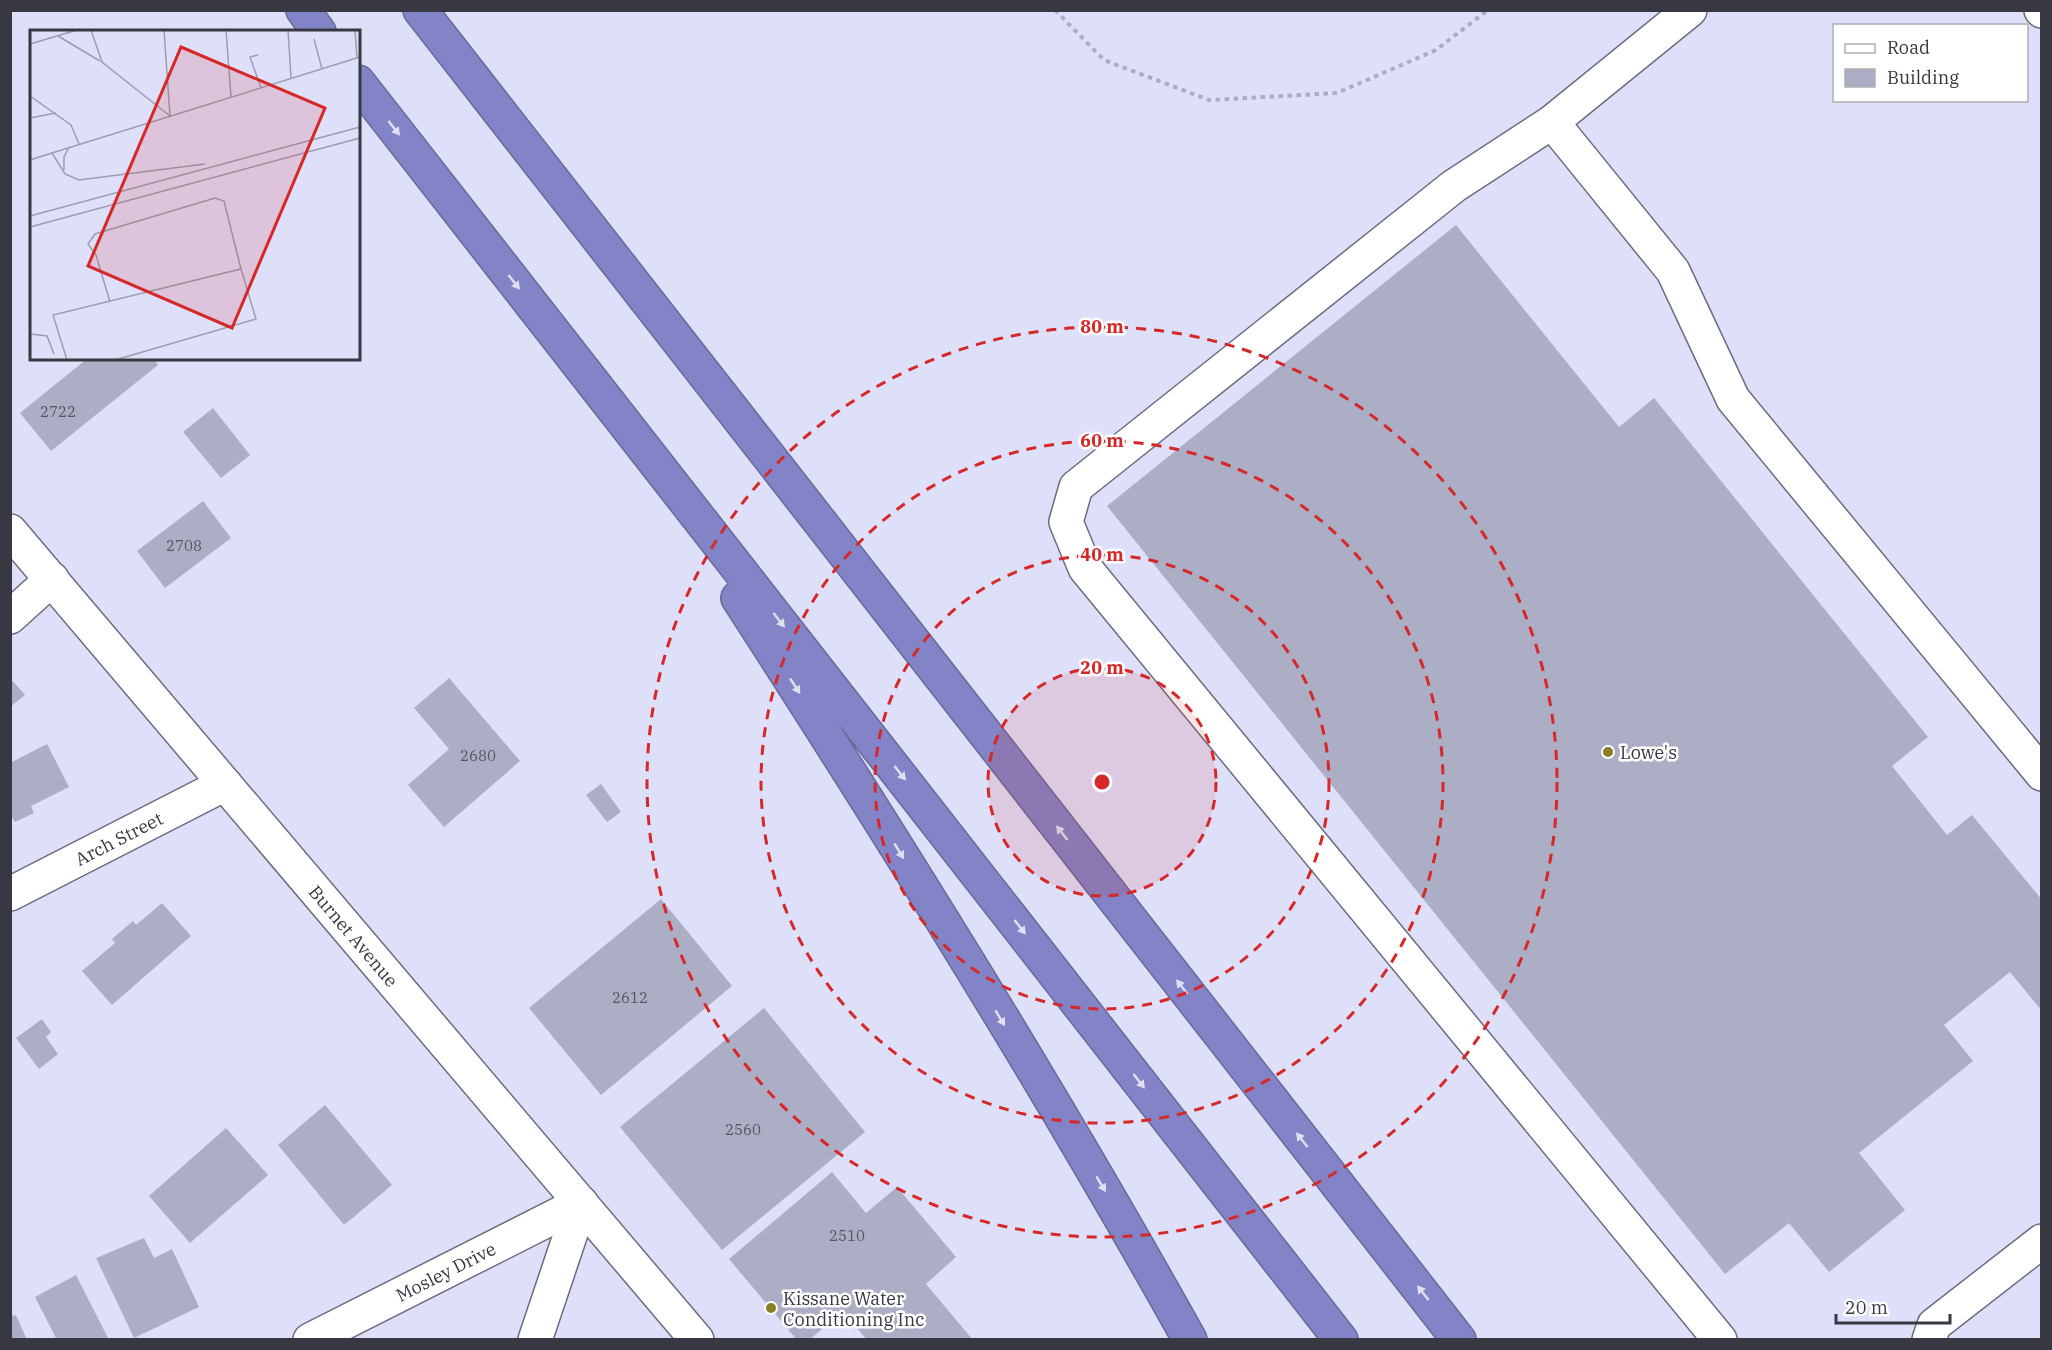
<svg xmlns="http://www.w3.org/2000/svg" width="2052" height="1350" font-family="'IBM Plex Serif',serif">
<style>
.building{fill:#acaec6}
.lines{fill:none;stroke-linecap:round;stroke-linejoin:round}
.minor-casing{stroke:#6a6c82;stroke-width:36}
.highway-casing{stroke:#686998;stroke-width:36}
.path{stroke:#abadc2;stroke-width:4;stroke-dasharray:4.5 4.5;stroke-linecap:butt}
.minor{stroke:#fff;stroke-width:33}
.highway{stroke:#8284c7;stroke-width:33}
.oneway{fill:#e0e0f1}
.ring{fill:none;stroke:#d62828;stroke-width:3;stroke-dasharray:10 8}
.poi-dot{fill:#897e24;stroke:#fff;stroke-width:2}
.labels{text-anchor:middle;dominant-baseline:central;stroke-width:5;stroke-linejoin:round;paint-order:stroke}
.number-label{font-size:15px;fill:#545663}
.poi-label{font-size:18px;fill:#373842;stroke:#fff;text-anchor:start}
.street-label{font-size:18px;fill:#373842;stroke:#fff}
.inset-road{fill:none;stroke:#9b9db0;stroke-width:1.5}
.view{fill:#d62828;fill-opacity:0.15;stroke:#d62828;stroke-width:3}
.inset-edge{fill:none;stroke:#373842;stroke-width:3}
.centre{fill:#d62828;stroke:#fff;stroke-width:3}
.ring-label{font-size:18px;text-anchor:middle;font-weight:bold;fill:#d62828;stroke:#fff;stroke-width:5;stroke-linejoin:round;paint-order:stroke}
</style>
<rect width="100%" height="100%" fill="#dee0fa"/>
<!-- building -->
<path class="building" d="M1456 225 1619 427 1654 398 1928 737 1892 766 1947 835 1972 815 2042 900V1011L2010 972 1944 1025 1973 1061 1859 1153 1905 1210 1829 1272 1789 1223 1725 1274 1107 506Z
M88 358H153L158 365 51 451 20 413Z
M213 408 250 455 221 478 183 432Z
M203 501 231 538 165 588 137 551Z
M10 678 25 695 10 707Z
M449 678 520 761 444 827 408 785 449 749 414 708Z
M47 744 69 787 31 806 34 813 15 822 10 815V763Z
M601 784 621 812 607 822 586 795Z
M661 899 732 986 601 1095 529 1008Z
M162 903 191 936 112 1005 82 971 115 943 112 939 133 921 136 925Z
M764 1008 865 1132 722 1250 620 1127Z
M42 1019 51 1032 46 1037 58 1054 39 1069 16 1038Z
M325 1105 392 1185 344 1225 278 1145Z
M226 1128 268 1175 190 1243 149 1196Z
M832 1172 866 1213 897 1187 956 1257 926 1284 973 1340H867L843 1311 809 1340H797L729 1259Z
M144 1238 154 1258 172 1249 199 1307 134 1338 96 1258Z
M76 1275 109 1340H57L35 1297Z
M11 1309 13 1316 16 1315 27 1340H10Z"/>
<g class="lines">
<!-- minor casing -->
<g class="minor-casing">
<g id="minor">
<path d="M1690 10 1552 122 1673 271 1733 399 2042 774"/>
<path d="M2041 10 2042 11"/>
<path d="M1552 122 1454 186 1076 487 1066 522 1085 568 1720 1340"/>
<path id="s1" d="M10 531 697 1340"/>
<path d="M10 617 52 579"/>
<path id="s2" d="M10 894 225 784"/>
<path id="s3" d="M310 1340 581 1203"/>
<path d="M535 1340 581 1203"/>
<path d="M1929 1340 1934 1325 2042 1241"/>
</g>
</g>
<!-- highway casing -->
<g class="highway-casing">
<path id="highway" d="M303 10 319 32
M420 10 1459 1340
M358 82 1341 1340
M738 598C895 841 1049 1087 1190 1340"/>
</g>
<!-- path -->
<path class="path" d="M1055 10 1104 60 1209 100 1337 93 1436 50 1488 10"/>
<!-- minor -->
<use href="#minor" class="minor"/>
<!-- highway -->
<use href="#highway" class="highway"/>
</g>
<!-- one-way arrows -->
<defs><path id="oneway-solid" d="M-6-.8H1V-3.2L6.5 0L1 3.2V.8H-6Z" transform="scale(1.5)"/></defs>
<g class="oneway">
<use href="#oneway-solid" transform="translate(394 128) rotate(52)"/>
<use href="#oneway-solid" transform="translate(514 282) rotate(52)"/>
<use href="#oneway-solid" transform="translate(779 620) rotate(52)"/>
<use href="#oneway-solid" transform="translate(795 686) rotate(57)"/>
<use href="#oneway-solid" transform="translate(900 773) rotate(52)"/>
<use href="#oneway-solid" transform="translate(1062 833) rotate(-128)"/>
<use href="#oneway-solid" transform="translate(899 851) rotate(59)"/>
<use href="#oneway-solid" transform="translate(1020 927) rotate(52)"/>
<use href="#oneway-solid" transform="translate(1182 987) rotate(-128)"/>
<use href="#oneway-solid" transform="translate(1000 1018) rotate(59)"/>
<use href="#oneway-solid" transform="translate(1139 1081) rotate(52)"/>
<use href="#oneway-solid" transform="translate(1302 1140) rotate(-128)"/>
<use href="#oneway-solid" transform="translate(1101 1184) rotate(59)"/>
<use href="#oneway-solid" transform="translate(1423 1293) rotate(-128)"/>
</g>
<!-- distance rings -->
<circle cx="1102" cy="782" r="114" fill="#d62828" fill-opacity=".12"/>
<g class="ring">
<circle cx="1102" cy="782" r="114"/>
<circle cx="1102" cy="782" r="227"/>
<circle cx="1102" cy="782" r="341"/>
<circle cx="1102" cy="782" r="455"/>
</g>
<!-- markers -->
<g class="poi-dot">
<circle cx="1608" cy="752" r="6"/>
<circle cx="771" cy="1308" r="6"/>
</g>
<g class="labels">
<!-- number labels -->
<g class="number-label">
<text x="58" y="411">2722</text>
<text x="184" y="545">2708</text>
<text x="478" y="755">2680</text>
<text x="630" y="997">2612</text>
<text x="743" y="1129">2560</text>
<text x="847" y="1235">2510</text>
</g>
<!-- poi labels -->
<g class="poi-label">
<text x="1620" y="752">Lowe's</text>
<text x="783" y="1298">Kissane Water<tspan x="783" dy="21">Conditioning Inc</tspan></text>
</g>
<!-- street labels -->
<g class="street-label">
<text stroke="none"><textPath href="#s2" startOffset="122">Arch Street</textPath></text>
<text stroke="none"><textPath href="#s1" startOffset="531">Burnet Avenue</textPath></text>
<text stroke="none"><textPath href="#s3" startOffset="152">Mosley Drive</textPath></text>
</g>
</g>
<!-- overview -->
<g transform="translate(30 30)">
<rect width="330" height="330" fill="#dee0fa"/>
<path class="inset-road" d="M61 0 72 32 140 86M134 0 140 86M196 0 201 67M258 0 261 48M325 0 327 28M28 6 70 31M284 9 292 39M0 14 47 0M228 25 220 27 231 58M0 66 41 95 49 114M0 88 26 83M22 123 330 27M22 123 35 144 49 150 175 134M0 130 22 123M34 140V127L39 117M0 186 330 97M0 197 330 108M80 272 66 225 58 214 65 204 185 168 194 171 211 239M0 304 17 306 24 324M37 330 23 285 211 239 226 289 85 330"/>
<path class="view" d="M151 17 295 78 202 298 58 236Z"/>
<rect width="330" height="330" class="inset-edge"/>
</g>
<circle cx="1102" cy="782" r="9" class="centre"/>
<g class="ring-label">
<text x="1102" y="333">80 m</text>
<text x="1102" y="447">60 m</text>
<text x="1102" y="561">40 m</text>
<text x="1102" y="674">20 m</text>
</g>
<!-- border -->
<rect width="2052" height="1350" fill="none" stroke="#373842" stroke-width="24"/>
<!-- legend -->
<rect x="1833" y="24" width="195" height="78" fill="#ffffff" stroke="#afafb3" stroke-width="1.5"/>
<rect x="1845" y="44" width="30" height="9" fill="#ffffff" stroke="#afafb3" stroke-width="1.5"/>
<text x="1887" y="54" font-size="18" fill="#373842">Road</text>
<rect x="1845" y="69" width="30" height="18" fill="#acaec6" stroke="#afafb3" stroke-width="1.5"/>
<text x="1887" y="84" font-size="18" fill="#373842">Building</text>
<!-- scale -->
<path d="M1836 1314v9h114v-9" fill="none" stroke="#373842" stroke-width="3"/>
<text x="1845" y="1314" font-size="18" fill="#373842" stroke="#ffffff" stroke-width="4.5" paint-order="stroke">20 m</text>
</svg>
